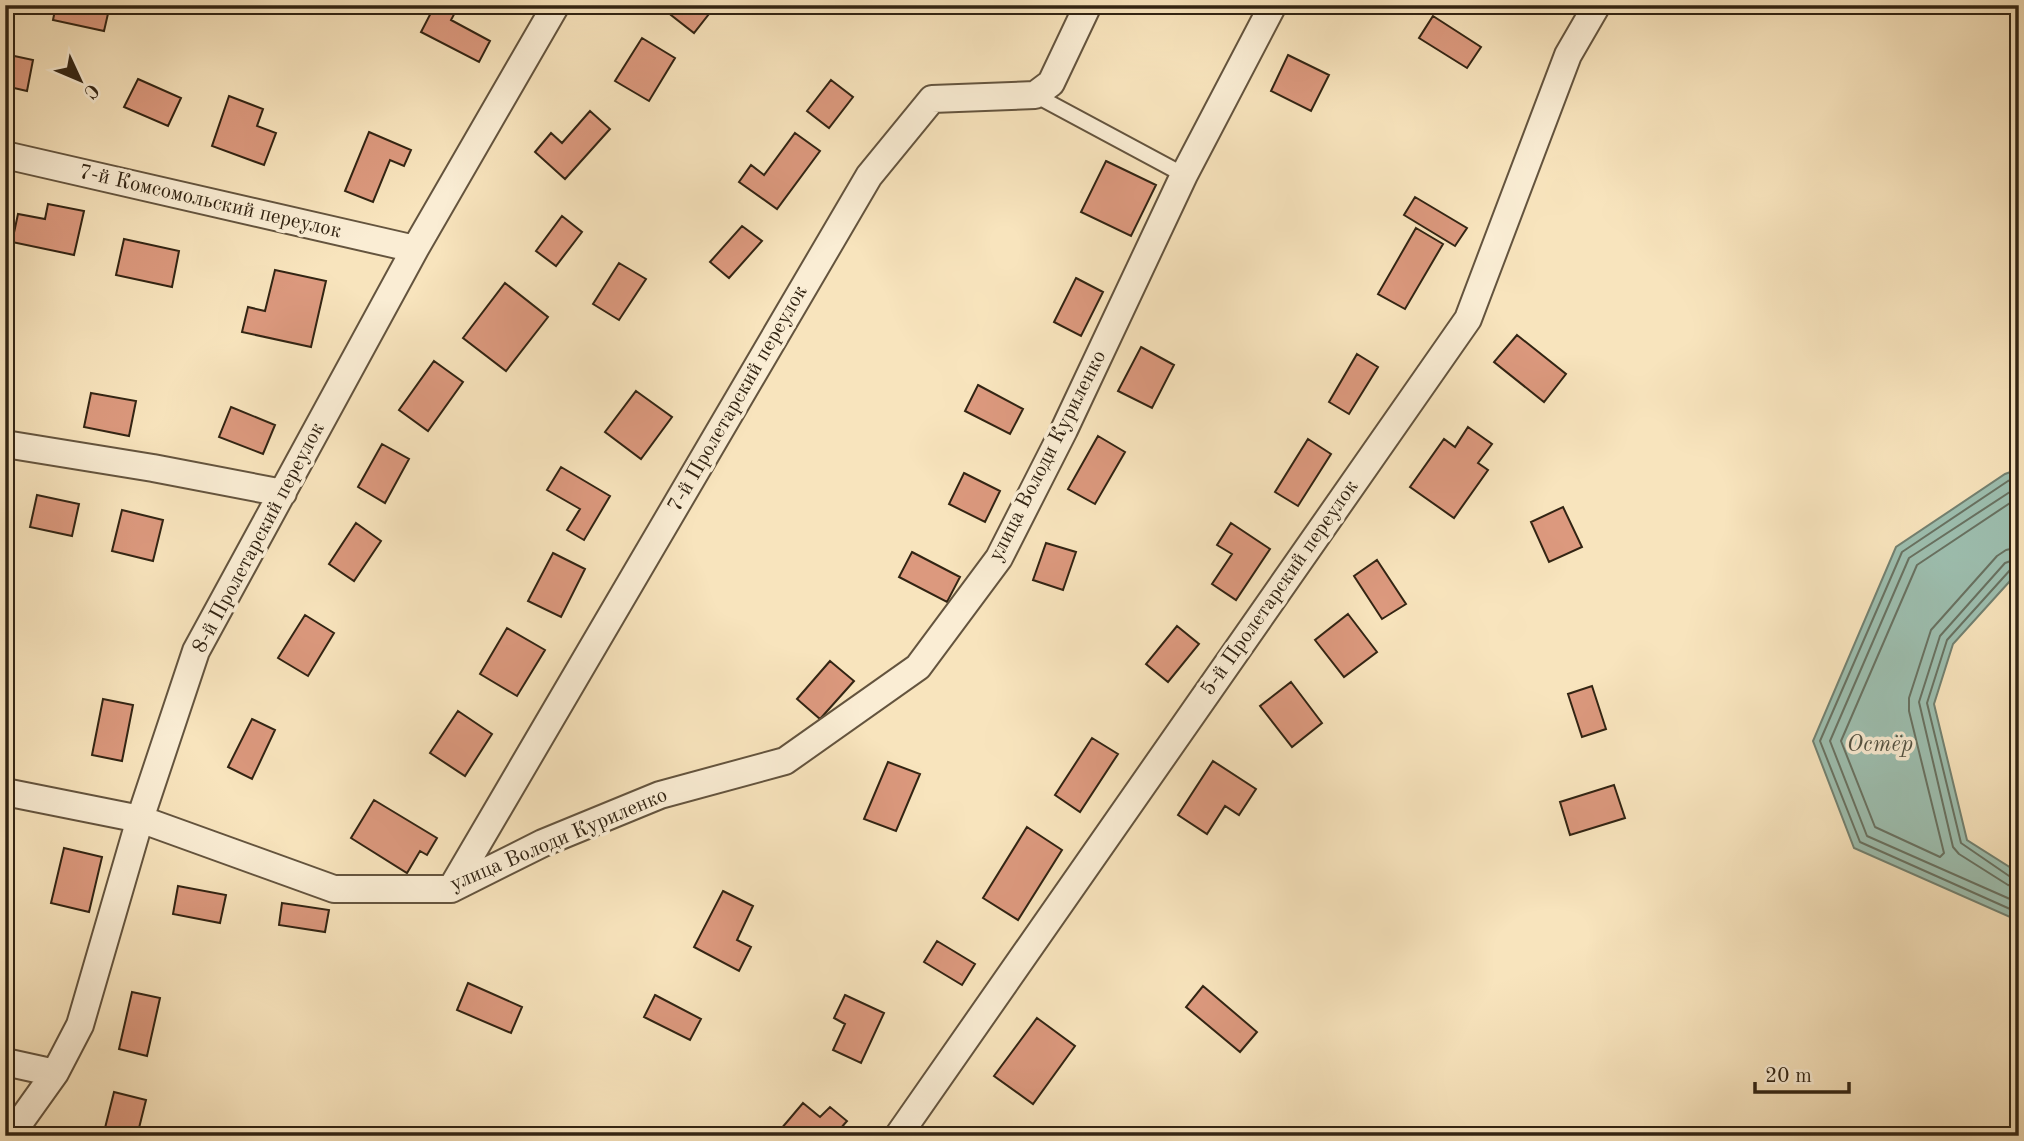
<svg xmlns="http://www.w3.org/2000/svg" width="2024" height="1141" font-family="'Old Standard TT',serif">
<style>
.water{fill:#9dbfb0;stroke:#728171;stroke-width:2}
.lines{fill:none;stroke-linecap:round;stroke-linejoin:round}
.shore{stroke:#687262;stroke-width:2}
.building{fill:#dc997e;stroke:#322413;stroke-width:2}
.lane-casing{stroke:#64543e;stroke-width:18}
.street-casing{stroke:#64543e;stroke-width:30}
.lane{stroke:#faedd4;stroke-width:14}
.street{stroke:#faedd4;stroke-width:26}
.labels{text-anchor:middle;dominant-baseline:central;stroke-width:7;stroke-linejoin:round;paint-order:stroke}
.street-label{font-size:21px;fill:#322413;stroke:#faedd4}
.water-label{font-size:23px;font-style:italic;fill:#525242;stroke:#faedd4}
</style>
<rect width="100%" height="100%" fill="#f8e4bd"/>
<filter id="stains"><feTurbulence type="fractalNoise" baseFrequency=".00286" numOctaves="4"/><feColorMatrix values="0 0 0 0 .2 0 0 0 0 .09 0 0 0 0 .02 0 0 0 .5 -.17"/></filter>
<radialGradient id="worn" r=".72"><stop offset=".6" stop-color="#630" stop-opacity="0"/><stop offset="1" stop-color="#630" stop-opacity=".3"/></radialGradient>
<!-- water -->
<path class="water" d="M2019 469V571L1953 644 1934 704 1967 840 2019 873V921L1854 848 1813 741 1896 547 2005 474Z"/>
<g class="lines">
<!-- shore -->
<path class="shore" d="M2019 477 2008 481 1902 552 1820 741 1860 842 2019 913
M2019 486 1909 558 1830 741 1867 836 2019 903
M2019 497 1917 565 1841 741 1875 827 1940 857 1944 853 1909 711V698L1931 630 1997 556 2006 550 2019 547
M2019 558 2005 563 1940 636 1919 702 1953 847 1959 854 2008 885 2019 888
M2019 567 2011 569 1947 640 1927 703 1961 843 2012 878 2019 879"/>
</g>
<!-- building -->
<path class="building" d="M56 5H110L104 31 53 20Z
M435 5H459L451 20 490 41 479 62 421 32Z
M679 5H716L694 33 671 15Z
M1433 16 1481 47 1467 68 1419 38Z
M642 38 675 58 649 101 615 81Z
M5 54 33 60 27 91 5 86Z
M1288 55 1329 75 1311 111 1271 91Z
M138 79 181 98 168 126 124 107Z
M831 80 853 97 829 128 807 111Z
M229 96 263 109 257 126 276 133 264 165 212 146Z
M590 111 610 129 565 179 535 152 551 133 562 143Z
M369 132 411 150 404 166 390 160 373 202 345 191Z
M795 133 820 151 777 209 739 182 751 165 764 175Z
M1106 161 1156 185 1131 236 1081 212Z
M1415 197 1467 228 1455 246 1404 215Z
M48 204 84 211 74 255 12 242 18 214 45 219Z
M562 216 582 232 556 266 536 251Z
M742 226 762 241 729 278 710 262Z
M1416 228 1443 244 1405 309 1378 294Z
M124 239 179 251 172 287 116 275Z
M619 263 646 279 619 320 593 304Z
M275 270 326 281 311 347 242 332 248 307 265 311Z
M1076 278 1103 292 1081 336 1054 322Z
M505 283 548 317 506 371 463 338Z
M1517 335 1566 374 1544 402 1494 362Z
M1141 347 1174 365 1152 408 1118 391Z
M1357 354 1378 367 1349 414 1329 402Z
M434 361 463 382 428 431 399 410Z
M978 385 1023 409 1010 434 965 411Z
M636 391 672 417 641 459 605 432Z
M91 393 136 401 129 436 84 427Z
M231 407 275 425 263 454 219 437Z
M1468 427 1492 444 1478 463 1488 470 1454 518 1410 487 1444 439 1455 447Z
M1098 436 1125 452 1095 504 1068 489Z
M1308 439 1331 454 1298 506 1275 492Z
M382 444 409 459 385 503 358 487Z
M561 467 610 496 584 540 567 530 580 509 547 490Z
M964 473 1000 491 985 522 949 504Z
M37 495 79 504 72 536 30 527Z
M1563 507 1582 547 1549 562 1531 522Z
M122 510 163 520 153 561 112 551Z
M356 523 381 541 354 581 329 564Z
M1231 523 1270 549 1236 600 1212 584 1232 554 1217 545Z
M1046 543 1076 552 1063 590 1033 580Z
M912 552 960 577 947 602 899 577Z
M553 553 585 569 561 617 528 601Z
M1377 560 1406 604 1382 619 1354 576Z
M1348 614 1377 652 1344 677 1315 640Z
M305 615 334 633 308 676 278 658Z
M1177 626 1199 644 1168 682 1146 664Z
M507 628 545 650 517 696 480 674Z
M830 661 854 681 820 719 797 699Z
M1291 682 1322 723 1292 747 1260 706Z
M1592 686 1606 729 1582 737 1568 694Z
M5 694H11L5 726Z
M103 699 133 705 122 761 92 755Z
M458 711 492 734 465 776 430 753Z
M252 719 275 730 252 779 228 767Z
M1092 738 1118 754 1080 812 1055 795Z
M1213 761 1256 789 1239 815 1225 806 1207 834 1178 815Z
M888 762 920 774 896 831 864 819Z
M1614 785 1625 818 1570 835 1560 802Z
M374 800 437 838 427 855 420 851 407 873 351 838Z
M1027 827 1062 850 1018 920 983 898Z
M64 848 102 857 89 912 51 903Z
M178 886 226 895 220 923 173 914Z
M723 891 753 906 737 940 751 947 739 971 694 947Z
M282 903 329 910 325 932 279 925Z
M937 941 975 964 962 985 924 962Z
M468 983 522 1007 511 1033 457 1010Z
M1203 986 1257 1032 1240 1052 1186 1007Z
M132 992 160 998 147 1056 119 1049Z
M655 995 701 1019 690 1040 644 1017Z
M845 995 884 1013 861 1063 833 1050 845 1024 834 1018Z
M1037 1018 1075 1046 1033 1104 994 1076Z
M114 1092 146 1100 137 1136H103Z
M803 1103 820 1117 830 1107 847 1121 834 1136H775Z"/>
<g class="lines">
<!-- lane casing -->
<g class="lane-casing">
<path id="lane" d="M1035 95 1184 175"/>
</g>
<!-- street casing -->
<g class="street-casing">
<path id="street" d="M5 155 415 249
M5 444 153 468 283 493
M5 792 140 819 334 889H451L543 843 660 795 785 761 918 667 999 558 1064 430 1184 175 1273 5
M451 889 869 176 932 99 1035 95 1051 83 1088 5
M5 1062 55 1073
M10 1136 55 1073 80 1025 140 819 196 651 415 249 556 5
M898 1136 1468 319 1568 55 1597 5"/>
</g>
<!-- lane -->
<use href="#lane" class="lane"/>
<!-- street -->
<use href="#street" class="street"/>
</g>
<g class="labels">
<!-- street labels -->
<g class="street-label">
<text transform="translate(210 202) rotate(13)">7-й Комсомольский переулок</text>
<text transform="translate(738 399) rotate(-60)">7-й Пролетарский переулок</text>
<text transform="translate(1048 456) rotate(-63)">улица Володи Куриленко</text>
<text transform="translate(259 538) rotate(-62)">8-й Пролетарский переулок</text>
<text transform="translate(1280 588) rotate(-55)">5-й Пролетарский переулок</text>
<text transform="translate(559 840) rotate(-23)">улица Володи Куриленко</text>
</g>
<!-- water labels -->
<g class="water-label">
<text x="1880" y="744">Остёр</text>
</g>
</g>
<!-- margin -->
<rect width="2024" height="1141" fill="none" stroke="#f8e4bd" stroke-width="28"/>
<rect x="7" y="7" width="2010" height="1127" fill="none" stroke="#322413" stroke-width="3.5"/>
<rect x="14" y="14" width="1996" height="1113" fill="none" stroke="#322413" stroke-width="2"/>
<!-- north arrow -->
<g transform="translate(80 80) rotate(134)" stroke="#faedd4" stroke-width="5" paint-order="stroke">
<path d="M0-5L12 26L0 18L-12 26Z" fill="#322413"/>
<text y="-10" font-size="19" font-weight="bold" text-anchor="middle" fill="#322413">С</text>
</g>
<!-- scale -->
<path d="M1755 1082v10h94v-10" fill="none" stroke="#322413" stroke-width="3.5"/>
<text x="1765" y="1082" font-size="21" fill="#322413" stroke="#faedd4" stroke-width="5" paint-order="stroke">20 m</text>
<rect width="100%" height="100%" filter="url(#stains)"/>
<rect width="100%" height="100%" fill="url(#worn)"/>
</svg>
